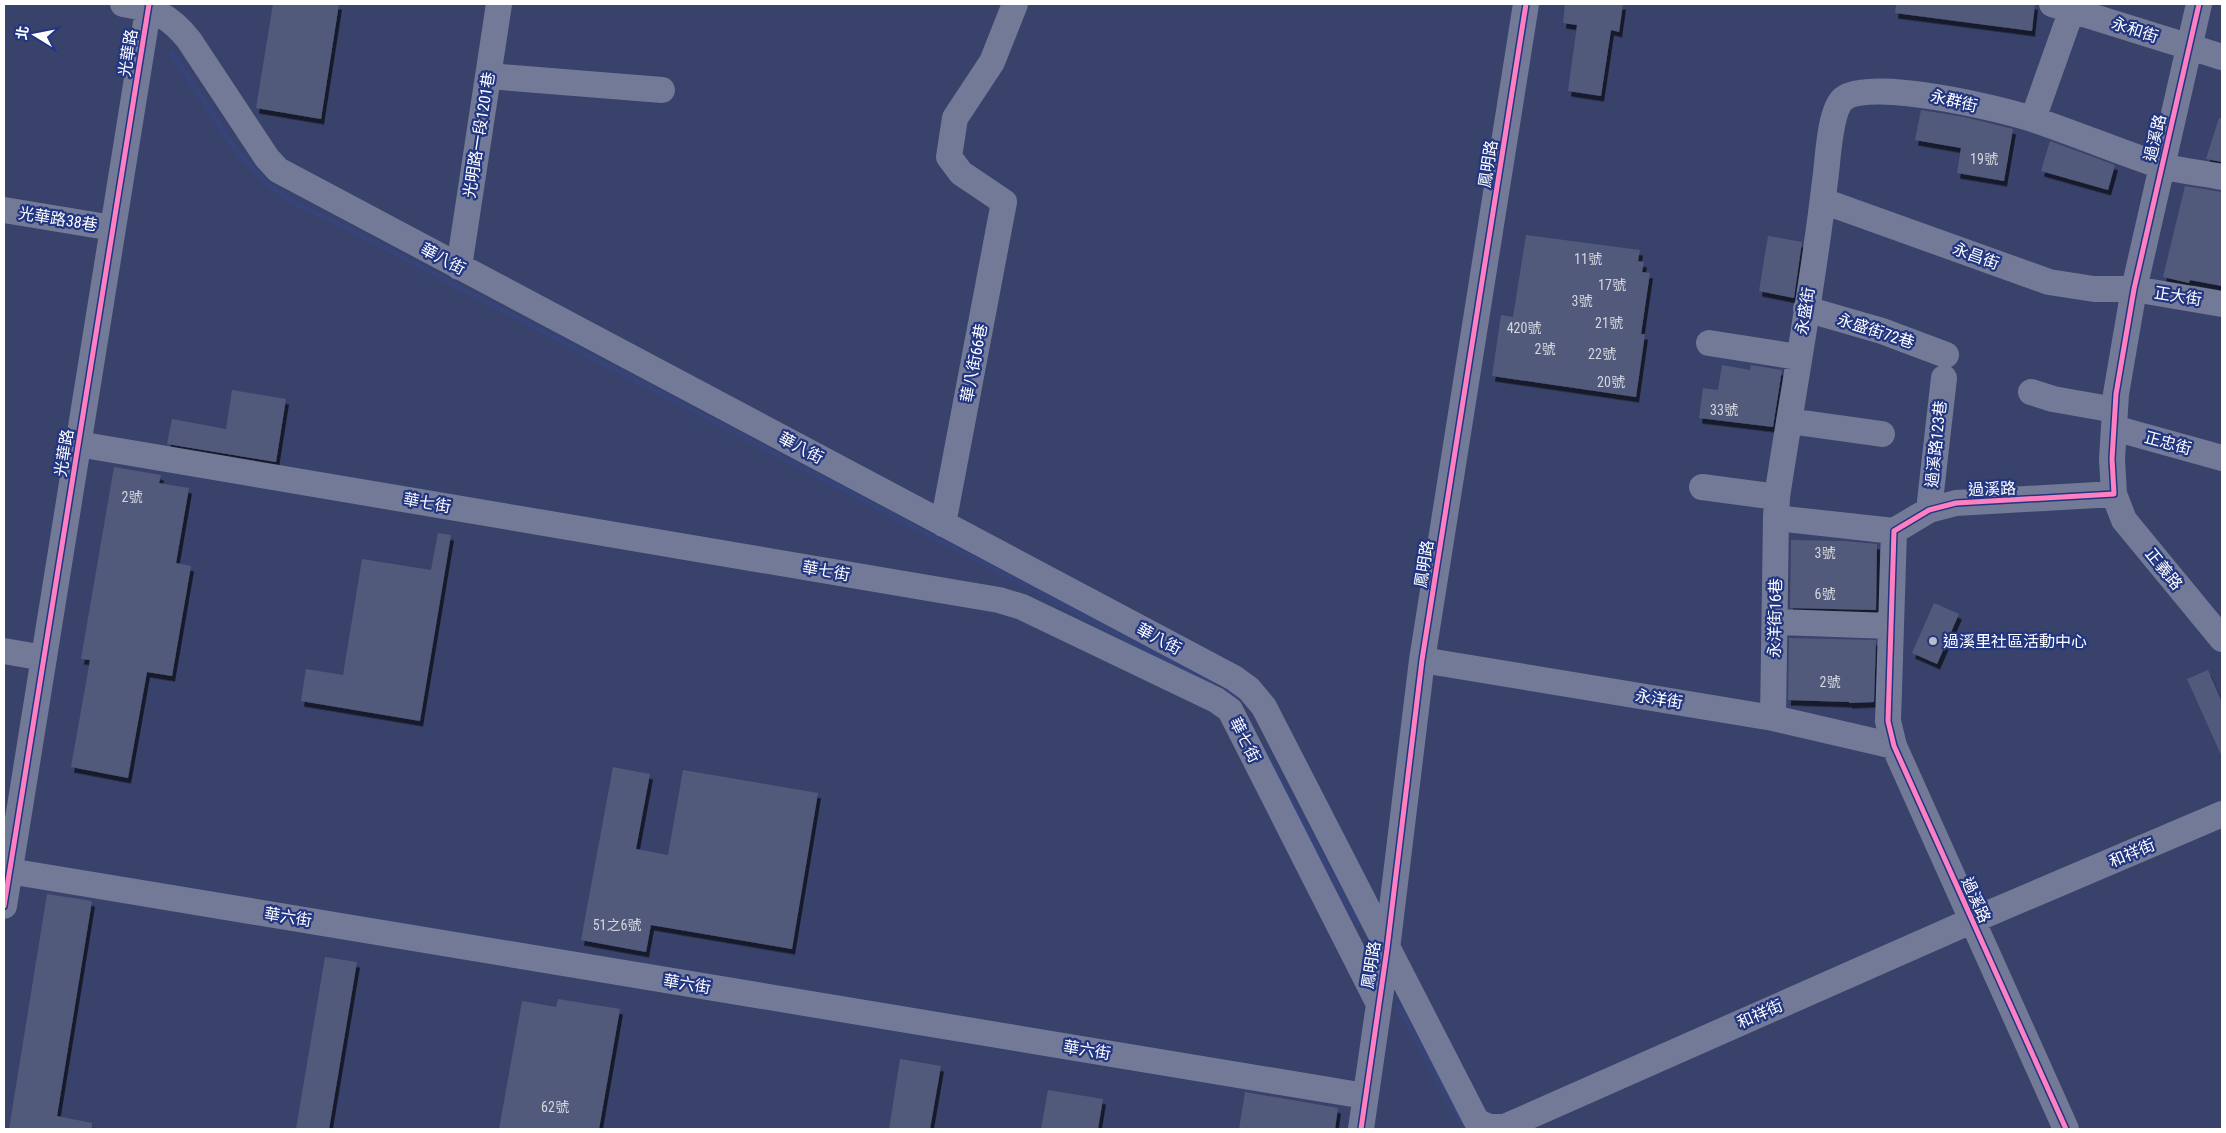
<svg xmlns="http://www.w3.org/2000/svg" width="2226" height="1133" font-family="'Roboto Condensed','Noto Sans TC',sans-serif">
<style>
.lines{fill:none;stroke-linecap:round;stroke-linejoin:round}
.stream{stroke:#36447a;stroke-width:5}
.building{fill:#515a7a;filter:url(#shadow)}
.minor{stroke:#737a98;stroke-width:26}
.cycleway-casing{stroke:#223580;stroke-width:8}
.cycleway{stroke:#ff80c0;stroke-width:5}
.poi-dot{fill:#b9bdcb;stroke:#223580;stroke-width:2}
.labels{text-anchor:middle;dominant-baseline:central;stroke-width:4.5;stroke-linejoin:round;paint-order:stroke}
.number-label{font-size:14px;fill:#d4d6de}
.street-label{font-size:16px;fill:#fff;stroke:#223580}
.poi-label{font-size:16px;fill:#fff;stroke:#223580;text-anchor:start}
</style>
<defs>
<filter id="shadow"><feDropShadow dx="3" dy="5.5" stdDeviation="0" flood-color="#0009"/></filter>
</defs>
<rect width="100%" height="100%" fill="#38426a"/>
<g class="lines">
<!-- stream -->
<path class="stream" d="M172 53 236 150 268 185 297 204 347 228 1214 685
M1222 689 1232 694 1236 701
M1265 751 1358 924
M1398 1006 1465 1129"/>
</g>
<!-- building -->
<path class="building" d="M273 4H339L321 119 256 108Z
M1565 4H1623L1619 32 1611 30 1601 96 1568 91 1577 25 1563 23Z
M1896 4H2035L2032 31 1895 13Z
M1921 110 1964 117 2013 129 2004 181 1957 173 1961 148 1915 140Z
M2219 118H2222V162L2206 159Z
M2050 141 2115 165 2108 190 2041 171Z
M2185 186 2222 192V286L2190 280 2189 283 2163 277Z
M1526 235 1640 250 1638 261 1644 262 1642 272 1650 273 1641 334H1645L1636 397 1492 376 1501 315 1513 317Z
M1768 236 1802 242 1794 298 1759 291Z
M1722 365 1750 370 1751 365 1782 370 1773 427 1699 418 1703 388 1718 390Z
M232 390 286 399 276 462 167 444 172 419 226 429Z
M114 467 161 475 159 483 189 488 176 563 191 566 172 676 147 672 128 778 71 767 90 660 81 659Z
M438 533 451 535 420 721 301 701 306 669 343 675 362 559 431 570Z
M1791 540 1844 541 1877 544 1876 610 1790 608Z
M1934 603 1959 614 1937 664 1912 653Z
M1789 638 1876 640 1874 702 1849 703V702L1788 700Z
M2208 670 2222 702V757L2187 679Z
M613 767 650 774 636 849 668 855 683 770 818 793 792 949 651 925 646 952 581 940Z
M47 894 92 901 57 1116 92 1123V1129H9Z
M325 957 357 962 329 1129H296Z
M558 999 620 1009 599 1129H499L522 1001 556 1007Z
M900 1059 941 1066 930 1129H889Z
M1048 1090 1103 1099 1098 1129H1041Z
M1245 1092 1338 1108 1335 1129H1239Z"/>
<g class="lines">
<!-- minor -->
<path class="minor" d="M123 4C154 9 169 15 189 40L267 158 278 170 1234 678 1249 689 1264 707 1476 1120C1487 1128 1494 1128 1507 1126L1971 921 2222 814
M2052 4 2222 57
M488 76 662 90
M2033 119 2074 4
M1823 201 2049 282 2094 289H2134L2222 304
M4 210 113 228
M459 267 499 4
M1806 309 1882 331 1946 355
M1709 343 1798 357
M2031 392 2053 399 2115 410
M1789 421 1882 434
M2114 428 2222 458
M78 444 999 600 1022 607 1216 700 1230 710 1378 1002
M1702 487 1777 497
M2114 494 2124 520 2222 639
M1929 510 1944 378
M943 524 1004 202 961 173 949 157 955 118 992 62 1015 4
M1894 531 1776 518 1777 497C1793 392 1813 286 1825 181 1828 162 1829 112 1843 99 1870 77 2002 109 2035 120 2077 134 2117 151 2159 165 2179 171 2202 173 2222 177
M1775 622 1891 626
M4 651 44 658
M1422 660 1773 718 1894 746
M1773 718 1776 518
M9 871 1365 1096
M4 906 149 4
M1361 1129 1387 949 1422 660 1526 4
M2066 1129 1894 746 1888 721 1894 531 1929 510 1956 503 2114 494 2112 459 2116 394 2134 289 2199 4"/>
<!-- cycleway casing -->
<g class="cycleway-casing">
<path id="cycleway" d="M4 906 149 4
M1361 1129 1387 949 1422 660 1526 4
M2066 1129 1894 746 1888 721 1894 531 1929 510 1956 503 2114 494 2112 459 2116 394 2134 289 2199 4"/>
</g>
<!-- cycleway -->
<use href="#cycleway" class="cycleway"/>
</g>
<!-- markers -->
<circle class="poi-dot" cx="1933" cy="641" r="5"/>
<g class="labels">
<!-- number labels -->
<g class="number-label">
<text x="1984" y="159">19號</text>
<text x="1588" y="259">11號</text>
<text x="1612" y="285">17號</text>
<text x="1582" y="301">3號</text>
<text x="1609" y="323">21號</text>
<text x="1524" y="328">420號</text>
<text x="1545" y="349">2號</text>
<text x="1602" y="354">22號</text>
<text x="1611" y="382">20號</text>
<text x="1724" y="410">33號</text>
<text x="132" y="497">2號</text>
<text x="1825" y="553">3號</text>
<text x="1825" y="594">6號</text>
<text x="1830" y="682">2號</text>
<text x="617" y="925">51之6號</text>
<text x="555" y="1107">62號</text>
</g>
<!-- street labels -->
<g class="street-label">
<text transform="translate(2135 30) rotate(18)">永和街</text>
<text transform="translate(128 53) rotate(-81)">光華路</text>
<text transform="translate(1954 101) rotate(13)">永群街</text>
<text transform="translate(479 135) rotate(-81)">光明路一段1201巷</text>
<text transform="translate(2155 138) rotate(-77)">過溪路</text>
<text transform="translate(1488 164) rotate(-81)">鳳明路</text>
<text transform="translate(58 219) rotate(9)">光華路38巷</text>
<text transform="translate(1976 256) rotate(20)">永昌街</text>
<text transform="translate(443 259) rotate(28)">華八街</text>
<text transform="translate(2178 296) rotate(9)">正大街</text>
<text transform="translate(1805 311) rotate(-81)">永盛街</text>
<text transform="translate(1876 331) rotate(18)">永盛街72巷</text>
<text transform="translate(974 363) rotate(-79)">華八街66巷</text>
<text transform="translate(2168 443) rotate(15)">正忠街</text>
<text transform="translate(1936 444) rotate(-84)">過溪路123巷</text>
<text transform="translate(801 448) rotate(28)">華八街</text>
<text transform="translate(64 453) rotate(-81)">光華路</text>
<text transform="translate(1992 489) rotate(-2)">過溪路</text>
<text transform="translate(427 503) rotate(10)">華七街</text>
<text transform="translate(1424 564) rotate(-81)">鳳明路</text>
<text transform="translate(2164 569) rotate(51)">正義路</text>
<text transform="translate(826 571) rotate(10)">華七街</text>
<text transform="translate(1775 618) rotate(-89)">永洋街16巷</text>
<text transform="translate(1159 639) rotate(28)">華八街</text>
<text transform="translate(1659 699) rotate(9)">永洋街</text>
<text transform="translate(1245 740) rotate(63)">華七街</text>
<text transform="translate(2132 853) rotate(-23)">和祥街</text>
<text transform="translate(1976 900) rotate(66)">過溪路</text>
<text transform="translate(288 917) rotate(9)">華六街</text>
<text transform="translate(1371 965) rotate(-81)">鳳明路</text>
<text transform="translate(687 984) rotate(9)">華六街</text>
<text transform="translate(1760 1014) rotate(-24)">和祥街</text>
<text transform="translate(1087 1050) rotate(9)">華六街</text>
</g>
<!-- poi labels -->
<g class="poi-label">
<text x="1943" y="641">過溪里社區活動中心</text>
</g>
</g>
<!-- border -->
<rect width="2226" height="1133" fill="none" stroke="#ffffff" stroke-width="10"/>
<!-- north arrow -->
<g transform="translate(35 35) rotate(280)" stroke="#223580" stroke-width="4" paint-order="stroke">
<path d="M0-4L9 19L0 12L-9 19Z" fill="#ffffff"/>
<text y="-8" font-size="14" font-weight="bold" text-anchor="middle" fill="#ffffff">北</text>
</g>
</svg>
